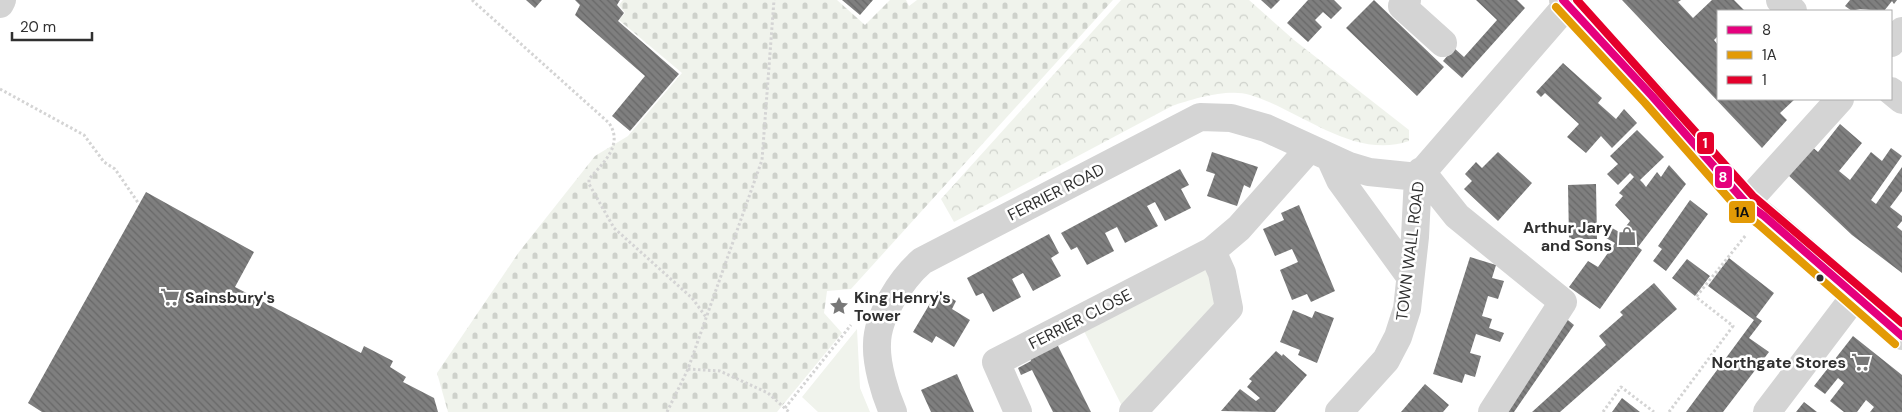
<svg xmlns="http://www.w3.org/2000/svg" width="1902" height="412" font-family="'DM Sans',sans-serif">
<style>
.grass{fill:#f0f3ec}
.cemetery{fill:url(#cemetery-stones)}
.park{fill:url(#park-crowns)}
.building{fill:url(#building-back-hatch)}
.lines{fill:none;stroke-linecap:round;stroke-linejoin:round}
.path{stroke:#d4d4d4;stroke-width:3;stroke-dasharray:2.5 2.5;stroke-linecap:butt}
.minor{stroke:#d4d4d4;stroke-width:28}
.bus-1-casing{stroke:#fff;stroke-width:11}
.bus-2-casing{stroke:#fff;stroke-width:11}
.bus-3-casing{stroke:#fff;stroke-width:11}
.bus-1{stroke:#e5007d;stroke-width:8}
.bus-2{stroke:#e39a05;stroke-width:8}
.bus-3{stroke:#e4002b;stroke-width:8}
.bus-dot{fill:#303030;stroke:#fff;stroke-width:2}
.labels{text-anchor:middle;dominant-baseline:central;stroke-width:5;stroke-linejoin:round;paint-order:stroke}
.street-label{font-size:16px;fill:#303030;stroke:#fff}
.poi-label{font-size:16px;font-weight:bold;fill:#303030;stroke:#fff;text-anchor:end}
.line-badge{stroke:#fff;stroke-width:2}
.badge-label{font-size:14px;text-anchor:middle;font-weight:bold;fill:#fff}
.pale-badge-label{font-size:14px;text-anchor:middle;font-weight:bold;fill:#111}
</style>
<defs>
<pattern id="cemetery-stones" width="16" height="16" patternUnits="userSpaceOnUse" patternTransform="scale(1.25)"><rect width="16" height="16" fill="#f0f3ec"/><path d="M2 7V4a2 2 0 0 1 4 0v3zM10 15v-3a2 2 0 0 1 4 0v3z" fill="#ced1cb"/></pattern>
<pattern id="park-crowns" width="20" height="18" patternUnits="userSpaceOnUse" patternTransform="scale(1.25)"><rect width="20" height="18" fill="#f0f3ec"/><path d="M2 6a3 3 0 1 1 6 0M12 15a3 3 0 1 1 6 0" fill="none" stroke="#ced1cb"/></pattern>
<pattern id="building-back-hatch" width="6" height="6" patternUnits="userSpaceOnUse" patternTransform="scale(1.25)"><rect width="6" height="6" fill="#7f7f7f"/><path d="M-1 5l2 2M0 0l6 6M5-1l2 2" fill="none" stroke="#686868"/></pattern>
</defs>
<rect width="100%" height="100%" fill="#fff"/>
<!-- grass -->
<path class="grass" d="M1205 270 1214 276 1223 298 1125 412 1083 329Z
M857 329 860 388 870 412H818L802 397Z"/>
<!-- cemetery -->
<path class="cemetery" d="M623 0H837L865 25 890 0H906L909 6 917 0H1113L851 289 827 291 824 313 842 333 777 412H448L437 373 519 252 595 156 628 136 682 73 619 20 625 13 619 5Z"/>
<!-- park -->
<path class="park" d="M1121 0H1249L1294 40 1409 130V141C1353 160 1301 110 1250 95 1229 88 1192 99 1172 106L954 222 941 199Z"/>
<!-- building -->
<path class="building" d="M526 0H542L535 8Z
M575 0H620L617 5 624 13 618 21 679 74 630 131 612 116 645 76 575 15 580 5Z
M842 0H873L860 15Z
M1261 0H1280L1271 9Z
M1308 0H1334L1342 8 1331 19 1323 12 1315 20 1322 27 1308 42 1287 23Z
M1374 0 1444 67 1417 96 1346 28Z
M1476 0H1517L1525 8 1462 78 1443 61 1454 48 1464 57 1497 20Z
M1622 0H1681L1678 2 1693 18 1712 0H1734L1745 11H1718V36L1714 40 1718 45V99H1795L1780 113 1787 120 1762 148Z
M1850 0H1897L1894 4 1892 1 1884 11 1860 9 1852 11 1845 6Z
M1563 63 1602 98 1598 103 1616 119 1624 109 1637 123 1612 148 1601 136 1586 153 1567 137 1579 124 1545 93 1541 97 1536 92Z
M1840 124 1862 143 1839 171 1850 180 1871 152 1882 161 1891 148 1902 156 1871 200 1876 204 1902 167V191L1890 207 1902 216V221L1897 227 1902 231V273L1852 235 1786 173 1810 145 1818 152Z
M1637 130 1664 157 1640 180 1643 183 1646 187 1657 172 1661 177 1669 165 1686 184 1638 247 1642 250 1600 309 1569 287 1588 261 1598 267 1615 243 1606 238 1612 228 1621 233 1630 221 1615 205 1623 196 1619 193 1634 177 1630 173 1618 185 1607 174 1618 164 1610 156Z
M1212 152 1258 167 1250 188 1244 185 1237 206 1207 196 1215 174 1206 171Z
M1498 152 1532 183 1498 221 1464 189 1472 181 1465 174 1476 162 1482 168Z
M1180 169 1189 185 1181 189 1191 208 1165 221 1155 202 1147 206 1158 226 1125 243 1117 227 1105 233 1114 251 1087 265 1077 247 1071 250 1061 233Z
M1596 184 1597 239H1569L1568 185Z
M146 192 254 252 235 287 361 353 364 346 393 361 390 367 406 377 403 382 434 398 438 412H42L28 403Z
M1690 200 1708 214 1666 271 1653 261 1662 249 1658 246Z
M1299 205 1335 291 1311 302 1307 294 1292 300 1280 270 1298 262 1292 249 1275 256 1263 229 1284 220 1281 213Z
M1049 234 1059 253 1051 258 1061 276 1033 291 1023 273 1012 279 1021 297 993 312 983 293 976 296 967 278Z
M1470 257 1496 265 1492 278 1504 281 1498 299 1488 296 1482 316 1492 319 1489 328 1504 333 1500 342 1476 334 1470 353 1481 356 1475 377 1465 374 1462 383 1433 374Z
M1729 258 1774 293 1756 317 1762 321 1749 338 1769 352 1723 412H1686L1754 320 1708 286Z
M1687 259 1710 276 1695 296 1672 278Z
M1654 283 1677 309 1560 412H1532L1606 345 1599 336 1623 315 1620 312Z
M938 290 956 301 952 309 970 320 954 347 936 336 932 343 913 332Z
M1293 310 1312 318 1315 311 1334 318 1317 363 1298 355 1300 350 1280 342Z
M1563 316 1574 325 1514 412H1497Z
M1853 336 1902 375V412H1870L1874 407 1866 400 1857 412H1844L1830 401 1844 383 1838 378 1825 394 1814 386Z
M1057 344 1091 412H1053L1032 370 1021 375 1018 368 1031 361 1030 358Z
M1276 351 1282 356 1283 354 1307 375 1275 412 1221 411 1240 389 1256 401 1260 398 1247 387 1252 381 1249 379Z
M957 374 974 412H931L921 390Z
M1425 384 1449 405 1443 412H1401Z
M1622 398 1640 412H1612Z
M1804 402 1817 412H1796Z"/>
<g class="lines">
<!-- path -->
<path class="path" d="M472 0 609 123C624 145 603 163 589 179V184L614 228 692 298 706 317
M0 89 84 135 104 162 115 169 139 204
M688 369 720 371 768 393 789 412
M785 408 851 325
M667 412 688 369 762 160 774 0
M1603 412 1621 387 1654 412
M1669 412 1733 326 1696 297 1746 235"/>
<!-- minor -->
<path class="minor" d="M1407 0 1402 6 1443 43
M1563 0 1652 96 1746 203 1764 216 1902 336
M1780 0 1793 11
M0 4 2 0
M1891 43 1902 31
M1891 91 1902 100
M1330 158 1340 180 1409 275
M1421 171 1457 216 1563 302 1492 412
M1746 203 1840 99
M893 412C885 394 876 364 877 344 877 317 901 279 922 261L1200 117 1231 118 1266 128 1349 166 1369 172 1418 177
M1018 412 996 362 1212 251 1239 228 1309 149
M1133 412 1229 308 1222 273 1212 251
M1339 412 1386 360 1398 337 1407 309 1415 237 1418 177 1567 5
M1767 412 1855 296"/>
<!-- bus-1 casing -->
<g class="bus-1-casing">
<path id="bus-1" d="M1563 0 1652 96 1746 203 1764 216 1902 336"/>
</g>
<!-- bus-2 casing -->
<g class="bus-2-casing">
<path id="bus-2" d="M1556 7 1645 103 1739 210 1758 224 1895 344"/>
</g>
<!-- bus-3 casing -->
<g class="bus-3-casing">
<path id="bus-3" d="M1577 0 1753 196 1902 323"/>
</g>
<!-- bus-1 -->
<use href="#bus-1" class="bus-1"/>
<!-- bus-2 -->
<use href="#bus-2" class="bus-2"/>
<!-- bus-3 -->
<use href="#bus-3" class="bus-3"/>
</g>
<!-- icons -->
<defs>
<g id="shop-bare" transform="scale(1.5)"><path d="M-5-2.5h2.3a2.7 3.5 0 0 1 5.4 0H5L5.5 6h-11ZM-1.5-2.5h3a1.5 2.3 0 0 0-3 0Z" fill="#787878" stroke="#fff" stroke-width="2.5" paint-order="stroke"/></g>
<g id="supermarket-bare" transform="scale(1.5)"><path d="M-6-5.5h2.5l.6 2H6L4.5 2H-2.5L-4.4-4H-6ZM-1.5 3.2a1.3 1.3 0 1 0 .1 0ZM3 3.2a1.3 1.3 0 1 0 .1 0Z" fill="#787878" stroke="#fff" stroke-width="2.5" paint-order="stroke"/></g>
<g id="sight-bare" transform="scale(1.5)"><path d="M0-6L1.8-2.2L6-1.7L2.9 1.2L3.7 5.4L0 3.3L-3.7 5.4L-2.9 1.2L-6-1.7L-1.8-2.2Z" fill="#787878" stroke="#fff" stroke-width="2.5" paint-order="stroke"/></g>
</defs>
<g fill-rule="evenodd">
<use href="#shop-bare" x="1627" y="236"/>
<use href="#supermarket-bare" x="170" y="297"/>
<use href="#sight-bare" x="839" y="306"/>
<use href="#supermarket-bare" x="1861" y="362"/>
</g>
<!-- markers -->
<circle class="bus-dot" cx="1820" cy="278" r="4.5"/>
<g class="labels">
<!-- street labels -->
<g class="street-label">
<text transform="translate(1056 192) rotate(-27)">FERRIER ROAD</text>
<text transform="translate(1410 251) rotate(-83)">TOWN WALL ROAD</text>
<text transform="translate(1080 319) rotate(-27)">FERRIER CLOSE</text>
</g>
<!-- poi labels -->
<g class="poi-label">
<text x="1612" y="227">Arthur Jary<tspan x="1612" dy="18">and Sons</tspan></text>
<text x="185" y="297" text-anchor="start">Sainsbury's</text>
<text x="854" y="297" text-anchor="start">King Henry's<tspan x="854" dy="18">Tower</tspan></text>
<text x="1846" y="362">Northgate Stores</text>
</g>
</g>
<g class="line-badge">
<rect x="1696" y="131" width="19" height="24" rx="5" fill="#e4002b"/>
<rect x="1714" y="165" width="19" height="24" rx="5" fill="#e5007d"/>
<rect x="1728" y="200" width="28" height="24" rx="5" fill="#e39a05"/>
</g>
<g class="badge-label">
<text x="1705" y="148">1</text>
<text x="1723" y="182">8</text>
</g>
<g class="pale-badge-label">
<text x="1742" y="217">1A</text>
</g>
<!-- legend -->
<rect x="1717" y="10" width="175" height="90" fill="#ffffff" stroke="#acacac"/>
<rect x="1727" y="26" width="25" height="8" fill="#e5007d" stroke="#acacac"/>
<text x="1762" y="35" font-size="15" fill="#303030">8</text>
<rect x="1727" y="51" width="25" height="8" fill="#e39a05" stroke="#acacac"/>
<text x="1762" y="60" font-size="15" fill="#303030">1A</text>
<rect x="1727" y="76" width="25" height="8" fill="#e4002b" stroke="#acacac"/>
<text x="1762" y="85" font-size="15" fill="#303030">1</text>
<!-- scale -->
<path d="M12 32v8h80v-8" fill="none" stroke="#303030" stroke-width="2.5"/>
<text x="20" y="32" font-size="15" fill="#303030" stroke="#ffffff" stroke-width="4" paint-order="stroke">20 m</text>
</svg>
